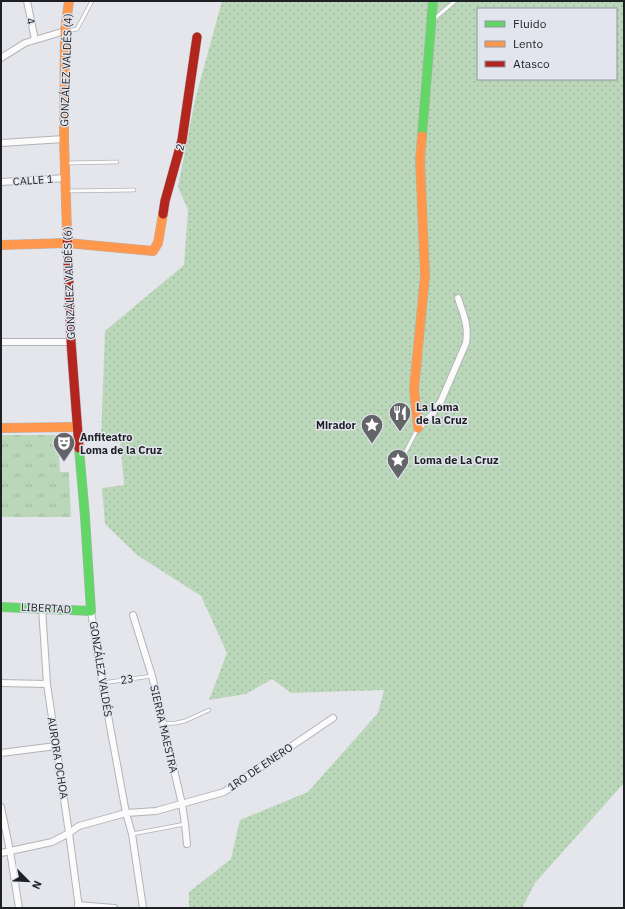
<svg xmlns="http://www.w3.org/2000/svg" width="625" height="909" font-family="'IBM Plex Sans',sans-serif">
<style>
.grass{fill:url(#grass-dots);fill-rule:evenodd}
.park{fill:url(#park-tufts)}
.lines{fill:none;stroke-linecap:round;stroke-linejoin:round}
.lane-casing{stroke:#b2b3b6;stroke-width:4.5}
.street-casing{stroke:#b2b3b6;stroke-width:8}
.fast-casing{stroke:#b2b3b6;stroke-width:10}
.slow-casing{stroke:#b2b3b6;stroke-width:10}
.jam-casing{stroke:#b2b3b6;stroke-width:10}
.lane{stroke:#fbfbfc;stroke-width:3}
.street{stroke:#fbfbfc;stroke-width:6}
.fast{stroke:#63d668;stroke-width:9}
.slow{stroke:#ff974d;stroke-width:9}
.jam{stroke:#b3261e;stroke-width:9}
.labels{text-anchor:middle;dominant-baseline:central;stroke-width:3;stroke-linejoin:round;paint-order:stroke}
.street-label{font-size:11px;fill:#1f2023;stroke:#e2e5ee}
.poi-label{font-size:11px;font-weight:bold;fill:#1f2023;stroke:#e2e5ee;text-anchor:start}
</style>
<defs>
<pattern id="grass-dots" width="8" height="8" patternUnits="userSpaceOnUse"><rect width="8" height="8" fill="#bbd7ba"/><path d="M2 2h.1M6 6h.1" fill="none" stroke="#a0b8a0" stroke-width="1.8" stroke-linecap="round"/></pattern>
<pattern id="park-tufts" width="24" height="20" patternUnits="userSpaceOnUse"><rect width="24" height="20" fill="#bbd7ba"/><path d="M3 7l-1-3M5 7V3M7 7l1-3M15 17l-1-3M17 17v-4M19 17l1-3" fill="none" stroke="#a0b8a0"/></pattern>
</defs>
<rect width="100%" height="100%" fill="#e5e6eb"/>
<!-- grass -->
<path class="grass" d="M222 1H624V783L535 883 522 908H189V892L231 859 240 820 308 792 378 713 384 690 291 693 272 679 246 694 209 700 227 653 201 596 137 555 105 524 102 488 124 485 120 438H101L105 331 184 265 188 210 178 187 195 100ZM478 9H616V79H478Z"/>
<!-- park -->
<path class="park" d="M1 435H66L68 454 59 455 60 472H69L71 517H1Z"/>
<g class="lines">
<!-- lane casing -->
<g class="lane-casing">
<path id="lane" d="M434 19 455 1
M67 31 77 29 92 1
M67 163 117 162
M67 191 134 190
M405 453 417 430
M102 683 152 676
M163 724 176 723 185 721 209 710
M132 834 185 824"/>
</g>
<!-- street casing -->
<g class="street-casing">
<path id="street" d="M27 1 35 40
M1 58 25 43 65 31
M1 143 64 139
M1 182 66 178
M1 342H71
M418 428 431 416 441 401 466 343C469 325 463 314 458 298
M42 608 47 684 69 833 79 908
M91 611 102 683 126 813 132 834 143 908
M133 615 152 676 182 804 185 824 187 844
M1 683 47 684
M1 753 56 746
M1 807 10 851 19 908
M1 853 52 842 69 833 79 826 126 813 156 811 224 792 333 718
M78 905 114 908"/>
</g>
<!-- fast casing -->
<g class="fast-casing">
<path id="fast" d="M422 136 433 1
M1 607 91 611 85 517 79 448"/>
</g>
<!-- slow casing -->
<g class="slow-casing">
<path id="slow" d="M67 232 64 139 65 31 69 1
M1 245 67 243 153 251 158 243 163 214
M1 428 77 427
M418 428 414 389 425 276 420 161 422 136"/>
</g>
<!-- jam casing -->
<g class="jam-casing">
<path id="jam" d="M163 214 165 201 182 140 197 37
M67 232 71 342 79 448"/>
</g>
<!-- lane -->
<use href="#lane" class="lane"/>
<!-- street -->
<use href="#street" class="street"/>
<!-- fast -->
<use href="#fast" class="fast"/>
<!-- slow -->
<use href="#slow" class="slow"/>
<!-- jam -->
<use href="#jam" class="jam"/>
</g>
<!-- icons -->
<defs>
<g id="restaurant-pin" transform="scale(1.15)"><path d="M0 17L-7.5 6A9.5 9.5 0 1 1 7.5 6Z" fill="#646569" stroke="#e2e5ee"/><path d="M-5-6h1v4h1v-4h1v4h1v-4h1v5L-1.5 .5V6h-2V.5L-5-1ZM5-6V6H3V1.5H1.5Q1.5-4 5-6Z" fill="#fff"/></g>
<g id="sight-pin" transform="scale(1.15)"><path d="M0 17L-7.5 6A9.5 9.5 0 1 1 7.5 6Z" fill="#646569" stroke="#e2e5ee"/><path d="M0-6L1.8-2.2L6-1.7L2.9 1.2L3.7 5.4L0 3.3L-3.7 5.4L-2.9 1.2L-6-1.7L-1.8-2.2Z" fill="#fff"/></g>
<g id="theatre-pin" transform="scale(1.15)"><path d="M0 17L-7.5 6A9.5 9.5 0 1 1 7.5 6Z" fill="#646569" stroke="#e2e5ee"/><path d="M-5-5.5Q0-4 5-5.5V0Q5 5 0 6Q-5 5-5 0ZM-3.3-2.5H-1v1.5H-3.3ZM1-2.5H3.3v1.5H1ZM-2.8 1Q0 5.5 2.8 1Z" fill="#fff"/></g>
</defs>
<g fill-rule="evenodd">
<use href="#restaurant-pin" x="400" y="413"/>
<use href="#sight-pin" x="372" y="425"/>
<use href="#theatre-pin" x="64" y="443"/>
<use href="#sight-pin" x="398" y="460"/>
</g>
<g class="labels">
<!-- street labels -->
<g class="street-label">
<text transform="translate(31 21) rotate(77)">4</text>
<text transform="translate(66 70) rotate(-88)">GONZÁLEZ VALDÉS (4)</text>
<text transform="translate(180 147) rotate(-75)">2</text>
<text transform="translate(33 180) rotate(-4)">CALLE 1</text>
<text transform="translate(69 283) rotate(-92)">GONZÁLEZ VALDÉS (6)</text>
<text transform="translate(46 608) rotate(3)">LIBERTAD</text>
<text transform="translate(101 669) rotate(81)">GONZÁLEZ VALDÉS</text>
<text transform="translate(127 679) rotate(-8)">23</text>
<text transform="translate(164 729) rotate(77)">SIERRA MAESTRA</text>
<text transform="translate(58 758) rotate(81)">AURORA OCHOA</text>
<text transform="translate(260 767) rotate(-34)">1RO DE ENERO</text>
</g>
<!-- poi labels -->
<g class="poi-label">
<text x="416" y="407">La Loma<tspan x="416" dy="13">de la Cruz</tspan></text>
<text x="356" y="425" text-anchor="end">Mirador</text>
<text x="80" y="437">Anfiteatro<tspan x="80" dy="13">Loma de la Cruz</tspan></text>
<text x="414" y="460">Loma de La Cruz</text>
</g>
</g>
<!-- border -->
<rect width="625" height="909" fill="none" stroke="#1f2023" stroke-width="4"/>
<!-- legend -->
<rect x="477" y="8" width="140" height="72" fill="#e2e5ee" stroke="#94969d"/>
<rect x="485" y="21" width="20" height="6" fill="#63d668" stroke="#94969d"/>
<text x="513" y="28" font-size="12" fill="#1f2023">Fluido</text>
<rect x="485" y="41" width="20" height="6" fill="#ff974d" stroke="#94969d"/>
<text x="513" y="48" font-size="12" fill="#1f2023">Lento</text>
<rect x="485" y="61" width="20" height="6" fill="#b3261e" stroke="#94969d"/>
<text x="513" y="68" font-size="12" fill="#1f2023">Atasco</text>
<!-- north arrow -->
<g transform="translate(28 881) rotate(114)" stroke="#e2e5ee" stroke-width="3" paint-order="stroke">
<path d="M0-3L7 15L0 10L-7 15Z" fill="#1f2023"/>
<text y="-6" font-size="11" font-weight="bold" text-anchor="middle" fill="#1f2023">N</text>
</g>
</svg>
